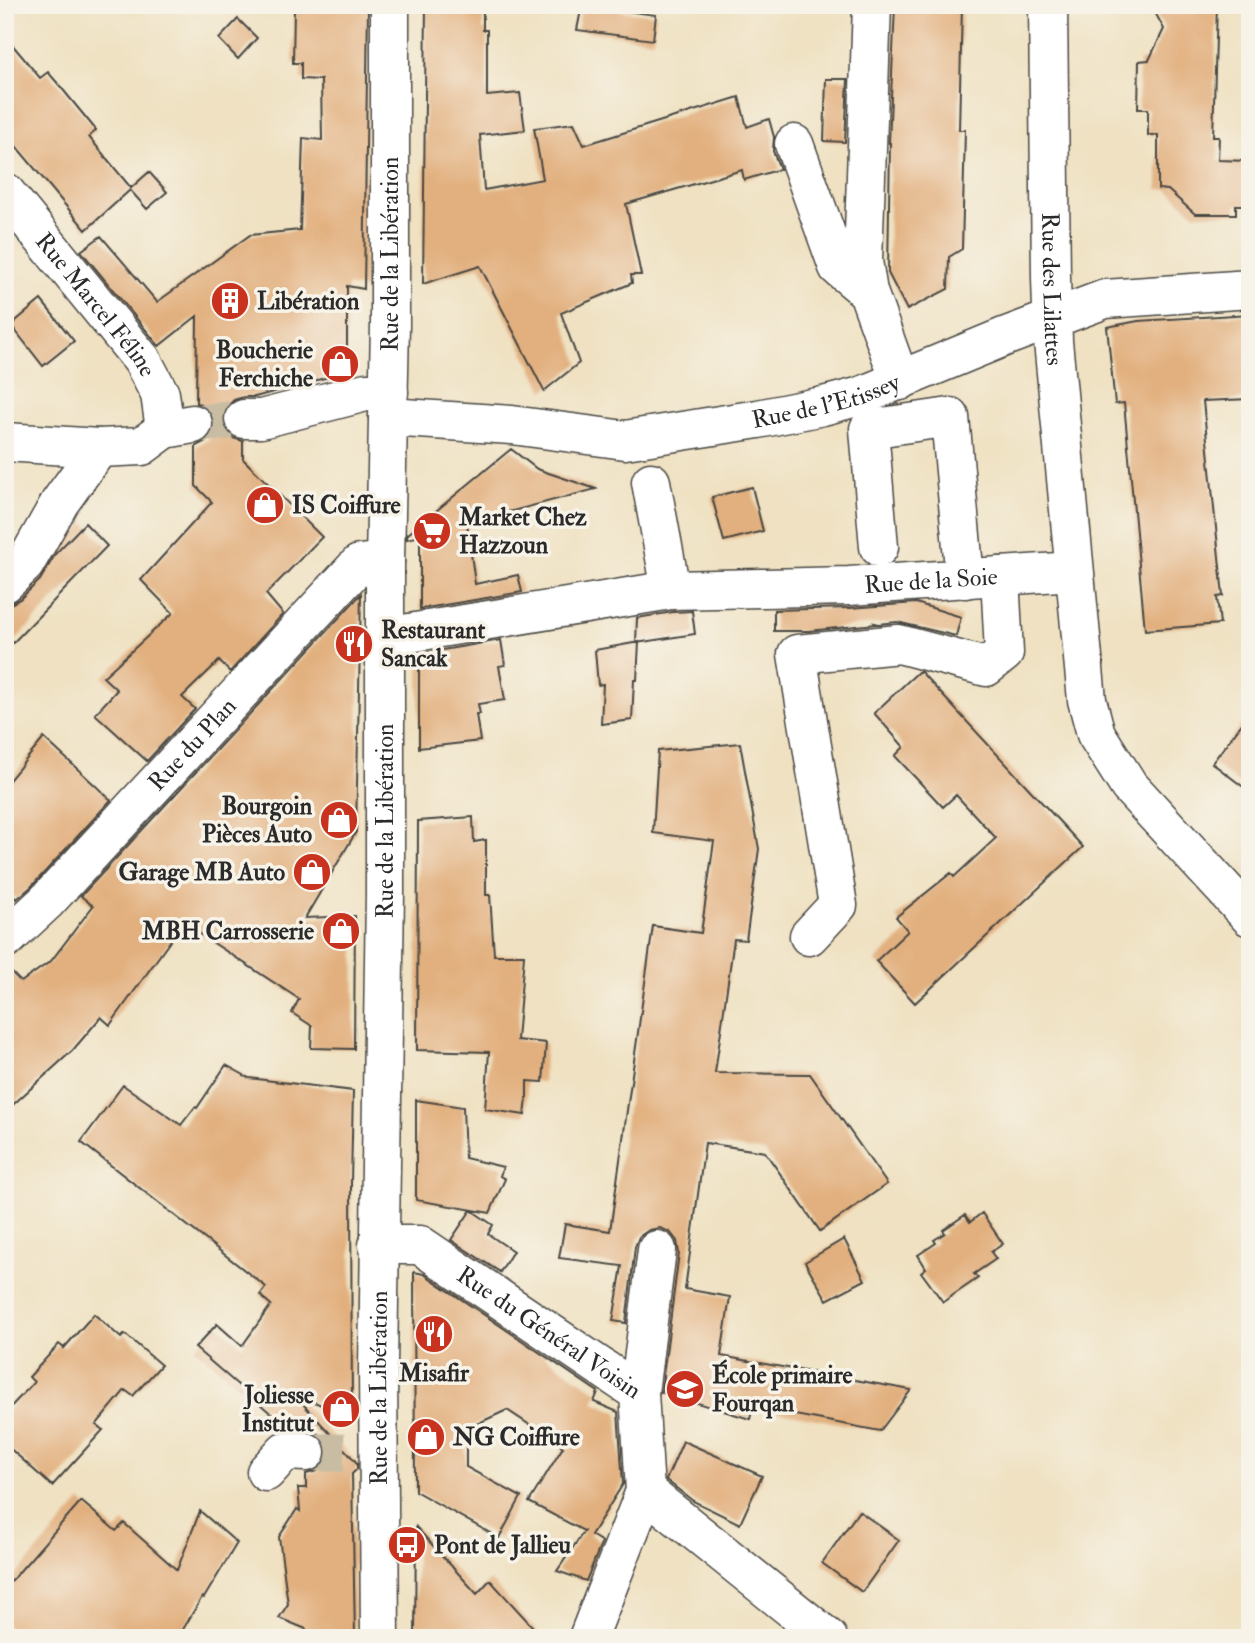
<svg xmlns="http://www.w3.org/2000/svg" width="1255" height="1643" font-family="'IM FELL Double Pica',serif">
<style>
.building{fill:#e2b07f}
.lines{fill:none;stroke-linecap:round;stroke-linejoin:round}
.minor-tunnel{stroke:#c8bda3;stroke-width:38;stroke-dasharray:38 19;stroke-linecap:butt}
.minor-casing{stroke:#484642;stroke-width:41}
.minor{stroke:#fff;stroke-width:38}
.labels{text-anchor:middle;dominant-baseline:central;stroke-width:7;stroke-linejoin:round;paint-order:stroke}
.street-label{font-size:24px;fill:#2b2b2b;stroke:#f7f3e8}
.poi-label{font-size:24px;font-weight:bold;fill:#2b2b2b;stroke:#f7f3e8;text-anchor:start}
</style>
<rect width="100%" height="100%" fill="#f7f3e8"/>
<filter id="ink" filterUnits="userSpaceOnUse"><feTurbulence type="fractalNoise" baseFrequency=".0143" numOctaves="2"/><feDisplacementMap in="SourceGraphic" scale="14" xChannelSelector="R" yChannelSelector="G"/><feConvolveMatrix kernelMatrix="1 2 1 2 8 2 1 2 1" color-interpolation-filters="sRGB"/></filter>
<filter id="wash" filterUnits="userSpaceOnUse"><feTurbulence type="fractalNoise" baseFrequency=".00686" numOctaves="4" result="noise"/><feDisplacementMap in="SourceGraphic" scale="28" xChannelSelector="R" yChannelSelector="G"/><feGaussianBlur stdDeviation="1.57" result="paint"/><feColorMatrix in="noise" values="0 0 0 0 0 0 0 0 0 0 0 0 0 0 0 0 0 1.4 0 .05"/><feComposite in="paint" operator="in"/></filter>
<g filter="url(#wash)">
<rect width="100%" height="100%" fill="#efe1c1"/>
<g id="blocks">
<!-- building -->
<path class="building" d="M301 5H368L364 289 347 286V372L255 397H244L234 400 225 409 222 420 225 429 233 438 243 441V459L322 537 266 594 283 614 230 672 219 661 182 697 195 709 147 761 95 714 117 690 103 677 173 613 141 580 212 502 196 486V446L208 440 214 431 215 421 209 409 201 404 196 403 197 316 159 346 81 251 101 236 157 302 250 235 300 230 303 138 322 140 321 80 301 79V63H293L294 8H301Z
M426 5H483V30H487V96L520 93 525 130 480 135 484 190 543 179 534 128 574 123 584 145 739 97 747 127 769 119 774 137 773 151 780 169 744 180 742 170 626 204 641 275H631L632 283 561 313 579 363 544 391 480 266 423 284Z
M582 5 656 15 653 40 577 30Z
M895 5H962L959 130H965L962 249 949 257 948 289 907 310 888 273 890 143H889Z
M1151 5H1217L1213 137H1219L1218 160 1250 161V205H1236V214H1195L1168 190 1158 189V135H1148V109H1138L1139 61 1149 60 1164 29Z
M238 19 257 38 238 59 219 39Z
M5 36 40 78 48 72 60 86 96 130 89 137 131 188 149 172 167 192 147 209 130 190 86 230 5 133Z
M826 79H848L845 142 824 141Z
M41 300 74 341 43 366 11 325Z
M1250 314V399L1203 401 1223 596 1217 597 1220 624 1145 630 1124 403 1115 404 1107 327 1138 321Z
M511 449 537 469 596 489 467 523 475 584 518 575 522 592 420 609V536L407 539V535Z
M752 487 763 531 724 541 712 497Z
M85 523 107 546 5 651V607L20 599 40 580 56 553Z
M361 594 356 832 305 918 355 916 354 1049 311 1048 312 1026 292 1013 299 999 183 923 110 1025 101 1017 73 1050 5 1112V966L21 982 51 961 93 906 81 896Z
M916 603 961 617 956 636 897 622 879 624 875 623 876 624 808 631H774V610L850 608Z
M692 611 695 634 636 643 637 618 673 612Z
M501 640 505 665 499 666 505 700 478 704 480 714H476L480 741 419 748V654Z
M639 642 637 680H634L632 720 601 724 603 684 598 685 595 650Z
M918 672H921L1083 847 915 1003 876 961 908 931 896 917 951 873 954 877 996 838 956 795 943 807 895 756 904 747 874 713Z
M1250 713V792L1212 763Z
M44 738 111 800 31 887 17 899 5 890V785Z
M740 743 759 849 746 940 734 939 715 1073 810 1074 887 1184 820 1231 765 1152 705 1143 685 1289 730 1297 721 1356 911 1390 880 1431 753 1407 750 1419 661 1392 679 1253 677 1241 670 1232 660 1228 649 1230 639 1237 635 1247 626 1323 613 1321 622 1266 559 1258 565 1224 610 1231 653 926 701 933 714 841 653 833 658 751Z
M473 817 474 842 486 840V895H490L494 955H524L517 1040 546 1043 543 1082 527 1081V1099L525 1115 485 1109 489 1052 417 1050 418 821Z
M226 1065 244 1075V1076L249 1078 353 1091 351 1183 352 1418 293 1393 357 1463V1469L352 1474 355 1638H305L306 1629 279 1618 288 1604 279 1537 297 1509 300 1511 298 1488H306V1474L317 1471 325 1463 328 1452 325 1441 317 1433 307 1430 289 1429 195 1348 217 1324 242 1346 271 1305 260 1295 266 1287 81 1142 123 1085 181 1125 195 1107 197 1108Z
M416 1100 463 1107 465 1158 503 1167 500 1176 505 1179 490 1213 416 1200Z
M471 1210 493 1225 488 1234 513 1251 500 1272 451 1240Z
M982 1213 1003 1244 991 1252 996 1259 974 1274 978 1278 943 1302 921 1272 926 1268 918 1255 936 1243 934 1240 945 1233 943 1230 965 1215 970 1222Z
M844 1239 865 1280 827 1300 805 1262Z
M414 1272 424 1274 598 1392 594 1402 618 1412 623 1484 591 1535 602 1542 586 1581 557 1571 584 1531 529 1502 563 1447 507 1410 466 1429V1467L521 1497 499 1538 415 1491Z
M94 1314 121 1338 125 1334 161 1365 133 1396 125 1390 96 1425 103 1430 52 1486 5 1444V1413L34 1382 29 1377 59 1344 64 1348Z
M683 1441 762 1476 740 1524 693 1501 666 1480Z
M81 1501 116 1531 124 1523 177 1570 200 1511 237 1543 204 1598 202 1597 178 1638H21L5 1624V1588Z
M859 1511 899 1540 862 1592 822 1563Z
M416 1527 477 1594 490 1580 543 1638H415Z"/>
</g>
</g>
<g filter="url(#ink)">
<use href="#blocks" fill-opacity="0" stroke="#484642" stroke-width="2"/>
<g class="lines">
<!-- minor-tunnel -->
<path class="minor-tunnel" d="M193 424 244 419
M306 1452 352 1453"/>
<!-- minor casing -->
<g class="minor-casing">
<g id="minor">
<path id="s1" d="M1048 5 1051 278 1053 341 1087 700 1096 734 1129 786 1250 917"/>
<path d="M794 144 838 267 868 292 900 381"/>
<path id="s2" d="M5 192 142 360 160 394 165 429"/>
<path d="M868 292 863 261 872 5"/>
<path id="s3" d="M388 417 512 425 625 440 758 419 823 406 861 396 1004 337 1105 299 1250 289"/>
<path d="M244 419H261L366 392H389"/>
<path d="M5 442 99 448 142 446 165 429 193 424"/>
<path d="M651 482 671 590"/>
<path d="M879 547 869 429 950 417 965 579"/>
<path d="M5 583 25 564 60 502 99 448"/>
<path id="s4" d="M385 637 671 590 849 586 1074 571"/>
<path d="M809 936 838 905 797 654 899 644 986 667 1004 653 1000 576"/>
<path id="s5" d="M5 940 46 902 359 564 385 561"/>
<path id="s6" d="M378 1245H420L639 1393 645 1491 588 1638"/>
<path d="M639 1393 657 1250"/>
<path d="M266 1472 285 1451 306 1452"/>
<path d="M645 1491 828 1638"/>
<path id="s7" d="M380 1638 378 1368 385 893V561L390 325V5"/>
</g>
</g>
<!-- minor -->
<use href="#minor" class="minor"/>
</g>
</g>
<!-- icons -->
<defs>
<g id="building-disc" transform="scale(2.0125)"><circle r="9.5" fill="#c8321e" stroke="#f7f3e8"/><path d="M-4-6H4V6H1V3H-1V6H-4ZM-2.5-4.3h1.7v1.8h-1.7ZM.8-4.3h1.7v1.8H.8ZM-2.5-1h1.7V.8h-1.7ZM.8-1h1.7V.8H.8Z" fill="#fff"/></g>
<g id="shop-disc" transform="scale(2.0125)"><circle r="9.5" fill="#c8321e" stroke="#f7f3e8"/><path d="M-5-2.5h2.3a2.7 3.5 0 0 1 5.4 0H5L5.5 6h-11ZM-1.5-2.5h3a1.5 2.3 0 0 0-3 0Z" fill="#fff"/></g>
<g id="supermarket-disc" transform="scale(2.0125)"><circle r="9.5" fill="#c8321e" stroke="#f7f3e8"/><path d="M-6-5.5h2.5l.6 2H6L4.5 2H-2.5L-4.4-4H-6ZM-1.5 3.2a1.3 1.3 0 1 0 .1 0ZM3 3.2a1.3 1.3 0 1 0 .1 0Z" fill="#fff"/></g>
<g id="restaurant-disc" transform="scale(2.0125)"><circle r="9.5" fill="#c8321e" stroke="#f7f3e8"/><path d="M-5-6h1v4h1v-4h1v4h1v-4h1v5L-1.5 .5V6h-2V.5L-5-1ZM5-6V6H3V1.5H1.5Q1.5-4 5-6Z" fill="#fff"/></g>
<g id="school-disc" transform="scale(2.0125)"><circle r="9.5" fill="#c8321e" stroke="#f7f3e8"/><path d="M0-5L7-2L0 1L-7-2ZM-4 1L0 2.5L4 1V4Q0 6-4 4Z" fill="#fff"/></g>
<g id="bus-disc" transform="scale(2.0125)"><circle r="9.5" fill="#c8321e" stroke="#f7f3e8"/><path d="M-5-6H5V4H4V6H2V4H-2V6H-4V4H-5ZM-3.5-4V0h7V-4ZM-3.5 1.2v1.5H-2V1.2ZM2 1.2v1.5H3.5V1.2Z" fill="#fff"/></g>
</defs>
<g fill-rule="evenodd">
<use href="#building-disc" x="230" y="301"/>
<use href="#shop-disc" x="340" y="364"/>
<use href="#shop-disc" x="265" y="505"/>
<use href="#supermarket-disc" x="432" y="531"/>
<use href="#restaurant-disc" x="354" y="644"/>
<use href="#shop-disc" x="339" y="820"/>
<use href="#shop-disc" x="312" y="872"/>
<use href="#shop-disc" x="341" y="931"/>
<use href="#restaurant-disc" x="434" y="1334"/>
<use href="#school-disc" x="685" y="1389"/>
<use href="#shop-disc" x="341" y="1409"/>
<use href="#shop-disc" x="426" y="1437"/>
<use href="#bus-disc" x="407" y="1545"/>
</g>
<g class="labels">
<!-- street labels -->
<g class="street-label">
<text stroke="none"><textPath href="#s7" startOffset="1384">Rue de la Libération</textPath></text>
<text stroke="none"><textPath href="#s1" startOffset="284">Rue des Lilattes</textPath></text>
<text stroke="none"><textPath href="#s2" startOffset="145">Rue Marcel Féline</textPath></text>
<text stroke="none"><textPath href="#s3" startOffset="443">Rue de l'Etissey</textPath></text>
<text stroke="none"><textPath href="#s4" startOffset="550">Rue de la Soie</textPath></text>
<text stroke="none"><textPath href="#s5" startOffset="271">Rue du Plan</textPath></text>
<text stroke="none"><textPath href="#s7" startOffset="817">Rue de la Libération</textPath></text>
<text stroke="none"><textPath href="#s6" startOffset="198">Rue du Général Voisin</textPath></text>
<text stroke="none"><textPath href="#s7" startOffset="250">Rue de la Libération</textPath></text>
</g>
<!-- poi labels -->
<g class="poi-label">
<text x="257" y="301">Libération</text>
<text x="313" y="350" text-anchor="end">Boucherie<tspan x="313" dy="28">Ferchiche</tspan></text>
<text x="292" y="505">IS Coiffure</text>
<text x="459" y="517">Market Chez<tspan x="459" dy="28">Hazzoun</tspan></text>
<text x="381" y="630">Restaurant<tspan x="381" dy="28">Sancak</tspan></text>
<text x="312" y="806" text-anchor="end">Bourgoin<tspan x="312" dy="28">Pièces Auto</tspan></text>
<text x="285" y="872" text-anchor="end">Garage MB Auto</text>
<text x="314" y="931" text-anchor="end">MBH Carrosserie</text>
<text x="434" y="1373" text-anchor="middle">Misafir</text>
<text x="712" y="1375">École primaire<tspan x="712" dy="28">Fourqan</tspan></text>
<text x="314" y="1395" text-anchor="end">Joliesse<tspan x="314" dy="28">Institut</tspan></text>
<text x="453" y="1437">NG Coiffure</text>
<text x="434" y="1545">Pont de Jallieu</text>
</g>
</g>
<!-- margin -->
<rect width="1255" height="1643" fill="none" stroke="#f7f3e8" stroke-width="28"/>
</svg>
